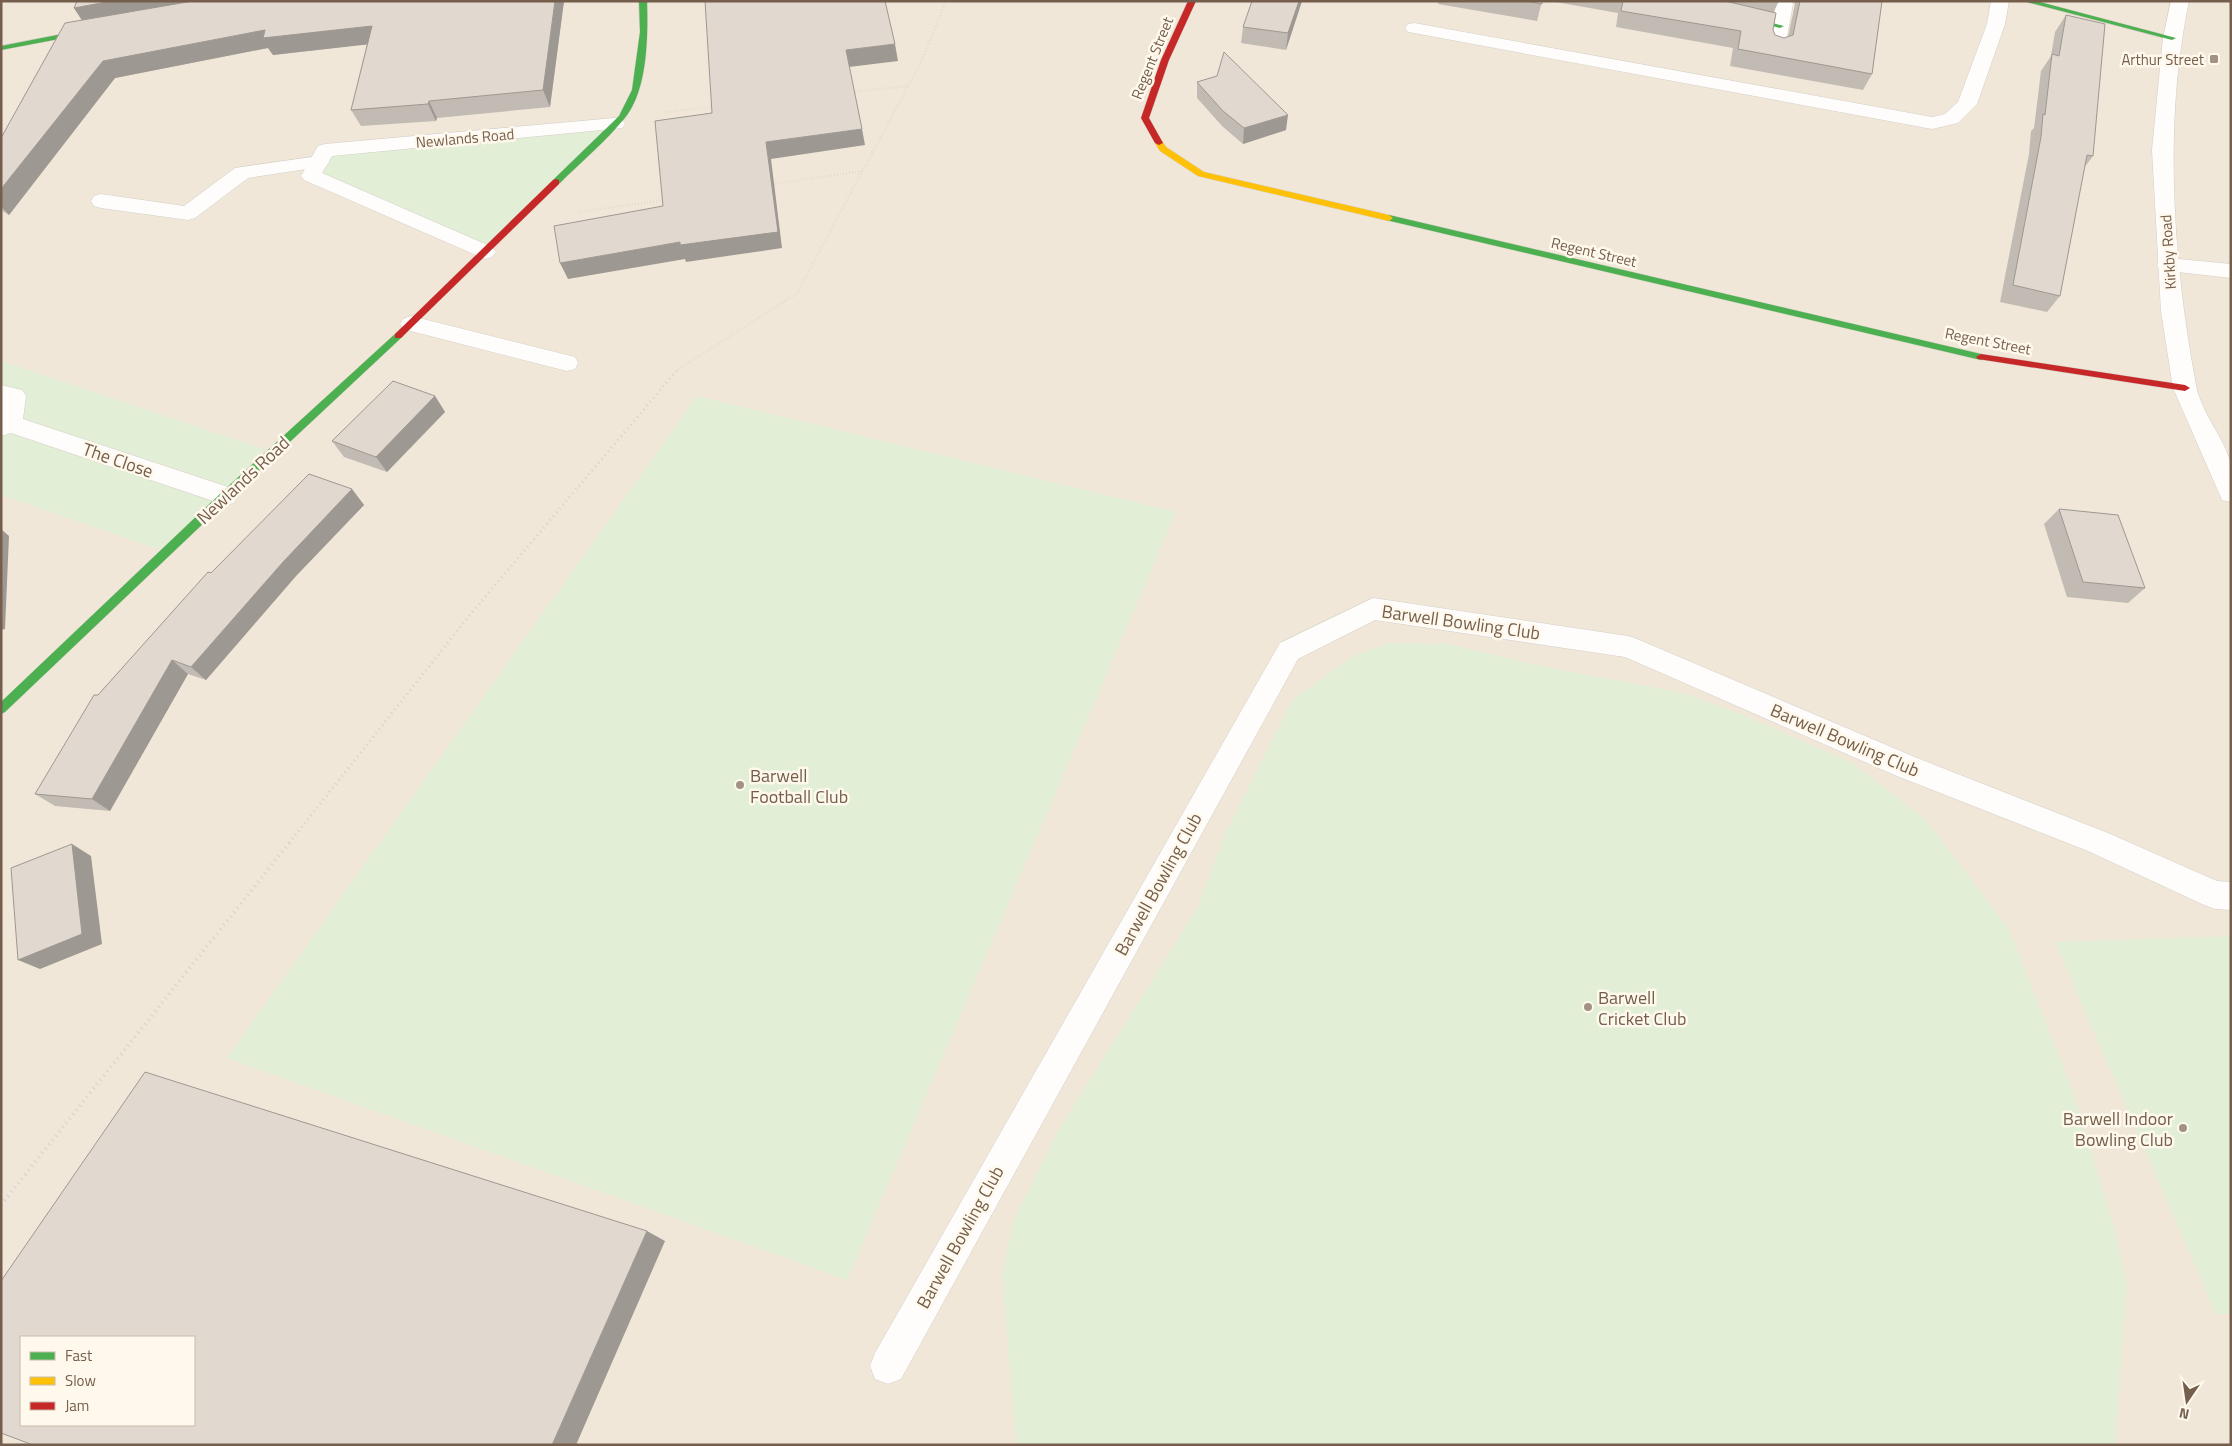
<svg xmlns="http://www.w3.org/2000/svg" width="2232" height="1446" font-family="'Titillium Web',sans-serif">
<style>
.residential{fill:#f0e7d9;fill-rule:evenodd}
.green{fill:#e2eed6}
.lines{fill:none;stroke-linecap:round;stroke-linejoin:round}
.lane-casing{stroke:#d4cfc7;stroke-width:1}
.street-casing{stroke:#d4cfc7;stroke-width:1}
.fast-casing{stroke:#d5cfc6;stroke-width:1}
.slow-casing{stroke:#d5cfc6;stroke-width:1}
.jam-casing{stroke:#d5cfc6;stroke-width:1}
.path-far2{stroke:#d8d1cb;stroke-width:2.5;stroke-dasharray:0.5 2.5;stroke-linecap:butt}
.path-far1{stroke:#d8d1cb;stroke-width:3;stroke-dasharray:1 4;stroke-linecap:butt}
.path{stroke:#d8d1cb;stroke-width:4;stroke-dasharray:1 4.5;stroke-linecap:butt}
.lane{fill:#fefdfc;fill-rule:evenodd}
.street{fill:#fefdfc;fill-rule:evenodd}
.fast{fill:#4caf50;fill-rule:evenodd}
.slow{fill:#ffc107;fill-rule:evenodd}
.jam{fill:#c62828;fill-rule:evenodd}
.wall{fill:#c2bbb3}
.shaded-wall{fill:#9e9892}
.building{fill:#e1d9d0;stroke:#9e9892;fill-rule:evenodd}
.poi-dot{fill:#a29283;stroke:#fff9ed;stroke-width:2}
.labels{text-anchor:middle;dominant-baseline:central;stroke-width:5;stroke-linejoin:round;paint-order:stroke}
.far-street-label{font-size:15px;fill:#755e4b;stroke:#fff9ed}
.far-poi-label{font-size:15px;fill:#755e4b;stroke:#fff9ed;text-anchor:end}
.street-label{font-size:18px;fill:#755e4b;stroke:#fff9ed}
.poi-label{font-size:18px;fill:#755e4b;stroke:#fff9ed;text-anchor:start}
</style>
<rect width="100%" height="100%" fill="#f7f3eb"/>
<!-- residential -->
<path class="residential" d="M1 1H2231V1445H1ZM21 1337H194V1425H21Z"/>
<!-- green -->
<path class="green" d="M622 117 485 252 311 176 325 150Z
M1 361 264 449 167 552 1 495Z
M697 396 1176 512 847 1280 227 1058Z
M1388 643 1448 644 1536 665 1683 693 1743 715 1852 763 1925 819 2009 929 2071 1086 2114 1226 2127 1284 2115 1445H1016L1002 1273 1013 1222 1059 1129 1197 909 1225 834 1293 699 1354 656Z
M2231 936V1314H2216L2055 942Z"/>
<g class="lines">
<!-- lane casing -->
<g class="lane-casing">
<path id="lane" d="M1991 1H2009L2005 24 1977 104 1958 123 1932 129 1414 33 1408 32 1405 28 1408 24 1414 23 1932 117 1945 114 1958 102 1987 24Z
M319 156 326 158 329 162 326 166 248 178 195 218 188 220 101 208 94 206 91 201 94 196 101 194 184 206 235 168Z
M2168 258 2231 264V278L2160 270 2157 265 2160 260Z
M411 316 575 357 578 363 575 369 567 371 403 329 400 324 403 319Z
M1373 598 1628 636 1637 639 1917 758 2108 833 2217 881 2231 882V910L2215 909 2204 905 2088 851 1897 776 1625 657 1375 620 1298 659 901 1379 888 1384 875 1379 870 1366 875 1353 1280 643Z"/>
</g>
<!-- street casing -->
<g class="street-casing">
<path id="street" d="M1777 1H1791L1793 4 1785 47 1783 51 1776 53 1769 51 1767 47Z
M2171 1H2189C2163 124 2173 262 2196 385 2201 413 2224 437 2231 464 2232 476 2231 491 2231 502L2222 500 2219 493 2173 388 2161 311 2152 150 2163 38Z
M615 118 622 120 625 124 622 128 332 156 322 173 492 247 496 252 492 257 485 259 304 180 301 176 318 146 325 144Z
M1 385 22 390 26 396 23 419 234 489 237 496 234 503 225 505 11 433 1 436Z"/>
</g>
<!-- fast casing -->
<g class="fast-casing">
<path id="fast" d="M639 1H647C648 36 648 91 624 119 605 142 580 163 559 184H553V180L619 116 632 90 640 32Z
M1676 1H1689L1784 26 1780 28Z
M2023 1H2036L2176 38 2172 40Z
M93 28H96V32L1 50V46Z
M1389 215 1981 354 1986 357 1981 360 1386 220 1385 218Z
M398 333 403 336 401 338 229 499 5 712 1 714V702L221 493 395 334Z"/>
</g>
<!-- slow casing -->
<g class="slow-casing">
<path id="slow" d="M1156 141H1162L1166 147 1204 172 1389 215 1393 218 1389 221 1198 176 1160 151 1155 143Z"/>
</g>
<!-- jam casing -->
<g class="jam-casing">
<path id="jam" d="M1188 1H1196L1169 60 1149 118 1163 143 1159 145 1155 143 1141 118 1161 60Z
M556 179 559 180V184L401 338H395V334L553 180Z
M1981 354 2185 385 2190 388 2185 391 1978 359 1976 357Z"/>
</g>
<!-- path-far2 -->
<path class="path-far2" d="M852 92 908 86
M665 112 714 107
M772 184 862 171
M579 212 664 200
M676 371 797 293 920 64 946 1"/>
<!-- path-far1 -->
<path class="path-far1" d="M289 843 469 616 678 369"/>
<!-- path -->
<path class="path" d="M1 1205 290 842"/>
<!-- lane -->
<use href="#lane" class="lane"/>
<!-- street -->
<use href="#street" class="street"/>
<!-- fast -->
<use href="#fast" class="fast"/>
<!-- slow -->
<use href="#slow" class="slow"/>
<!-- jam -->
<use href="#jam" class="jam"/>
</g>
<!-- wall -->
<path class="wall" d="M564 1 550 107 437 118 436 121 361 126 351 110 367 44 273 55 268 48 115 78 9 215 1 210V138L82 20 74 8Z
M1302 1 1286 50 1241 43 1243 27Z
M1439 1H1542L1537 21 1438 4Z
M1550 1H1779L1773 13V30L1775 35 1784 38 1788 37 1795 4 1793 1H1882L1872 74 1863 90 1730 66 1733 48 1616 27 1618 13Z
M2066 15 2093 156 2084 168 2060 296 2047 312 2000 302 2029 154 2031 131 2034 128 2041 71 2051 56 2055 32Z
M1217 76 1286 130 1243 144 1222 126 1197 98V82Z
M435 396 445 412 387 472 344 457 332 441Z
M352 489 364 505 296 576 206 680 188 674 110 811 55 806 35 794 98 695 211 573Z
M2059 509 2145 588 2128 603 2067 597 2044 524Z"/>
<!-- shaded-wall -->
<path class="shaded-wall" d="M112 1H216L85 25 74 8Z
M555 1H564L550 107 543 90Z
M1299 1H1302L1286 50 1288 33Z
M372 26 380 43 273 55 268 48 115 78 9 215 1 206V189L103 61 265 30Z
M895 44 898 61 849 67 846 50Z
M429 101 437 118 436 121 428 104Z
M1288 115 1286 130 1243 144 1244 128Z
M862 129 865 145 771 159 782 248 686 262 685 259 568 279 560 263 680 242 766 142Z
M435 396 445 412 387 472 376 457Z
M352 489 364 505 296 576 206 680 191 667 283 562Z
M1 529 9 536 5 629 1 630Z
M172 660 188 674 110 811 92 799Z
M72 844 91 856 102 944 40 969 18 960Z
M647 1231 665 1241 576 1445H552Z"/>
<!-- building -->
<path class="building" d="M77 1H112L74 8Z
M193 1H555L543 90 429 101 428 104 351 110 372 26 263 38 265 30 103 61 1 189V138L65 23Z
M705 1H885L895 44 846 50 862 129 766 142 778 232 680 245V242L560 263 554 226 663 206 655 121 712 113Z
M1252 1H1299L1288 33 1243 27Z
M1526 1H1542V4Z
M1623 1H1725L1776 13 1773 30 1775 35 1784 38 1793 35 1800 1H1882L1872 74 1738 49 1741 31 1621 11Z
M2066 15 2105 24 2093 156 2087 155 2060 296 2013 285 2041 137 2043 114 2045 115 2052 54 2059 56Z
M1224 52 1288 115 1244 128 1223 111 1197 82 1217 76Z
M393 381 435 396 376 457 332 441Z
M309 474 352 489 283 562 191 667 172 660 92 799 35 794 94 695H98L208 572 211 573Z
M2059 509 2118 515 2145 588 2083 582Z
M72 844 82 934 18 960 11 868Z
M145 1072 647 1231 552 1445H33L1 1433V1281ZM21 1337H194V1425H21Z"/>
<!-- markers -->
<g class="poi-dot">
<rect x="2209" y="54" width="10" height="10" rx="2.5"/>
<circle cx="740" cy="785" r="5"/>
<circle cx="1588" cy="1007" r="5"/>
<circle cx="2183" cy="1128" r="5"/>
</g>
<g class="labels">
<!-- far-street labels -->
<g class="far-street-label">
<text transform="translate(1152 58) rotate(-68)">Regent Street</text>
<text transform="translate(465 138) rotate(-5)">Newlands Road</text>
<text transform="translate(1594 252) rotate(13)">Regent Street</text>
<text transform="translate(2168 252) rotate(-94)">Kirkby Road</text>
<text transform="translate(1988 341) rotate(11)">Regent Street</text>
</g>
<!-- far-poi labels -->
<g class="far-poi-label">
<text x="2204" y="59">Arthur Street</text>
</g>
<!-- street labels -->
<g class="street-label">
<text transform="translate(118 460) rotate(19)">The Close</text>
<text transform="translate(243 480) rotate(-43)">Newlands Road</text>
<text transform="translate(1461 622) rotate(8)">Barwell Bowling Club</text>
<text transform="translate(1845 740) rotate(23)">Barwell Bowling Club</text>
<text transform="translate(1158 884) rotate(-61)">Barwell Bowling Club</text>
<text transform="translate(960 1237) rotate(-61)">Barwell Bowling Club</text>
</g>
<!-- poi labels -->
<g class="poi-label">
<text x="750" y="775">Barwell<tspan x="750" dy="21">Football Club</tspan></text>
<text x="1598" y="997">Barwell<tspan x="1598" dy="21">Cricket Club</tspan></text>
<text x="2173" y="1118" text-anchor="end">Barwell Indoor<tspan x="2173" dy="21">Bowling Club</tspan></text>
</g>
</g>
<!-- border -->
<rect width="2232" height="1446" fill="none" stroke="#755e4b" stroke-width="5"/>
<!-- legend -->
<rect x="20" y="1336" width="175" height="90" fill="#fff9ed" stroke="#c8bbac"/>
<rect x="30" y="1352" width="25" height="8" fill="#4caf50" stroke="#c8bbac"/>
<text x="65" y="1361" font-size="15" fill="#755e4b">Fast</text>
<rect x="30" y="1377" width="25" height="8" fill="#ffc107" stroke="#c8bbac"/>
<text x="65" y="1386" font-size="15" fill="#755e4b">Slow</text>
<rect x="30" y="1402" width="25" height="8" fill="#c62828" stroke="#c8bbac"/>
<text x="65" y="1411" font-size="15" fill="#755e4b">Jam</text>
<!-- north arrow -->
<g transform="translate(2187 1401) rotate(193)" stroke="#fff9ed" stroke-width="4" paint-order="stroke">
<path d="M0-4L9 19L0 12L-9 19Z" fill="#755e4b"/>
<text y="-8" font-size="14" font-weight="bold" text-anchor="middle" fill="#755e4b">N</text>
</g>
</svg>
